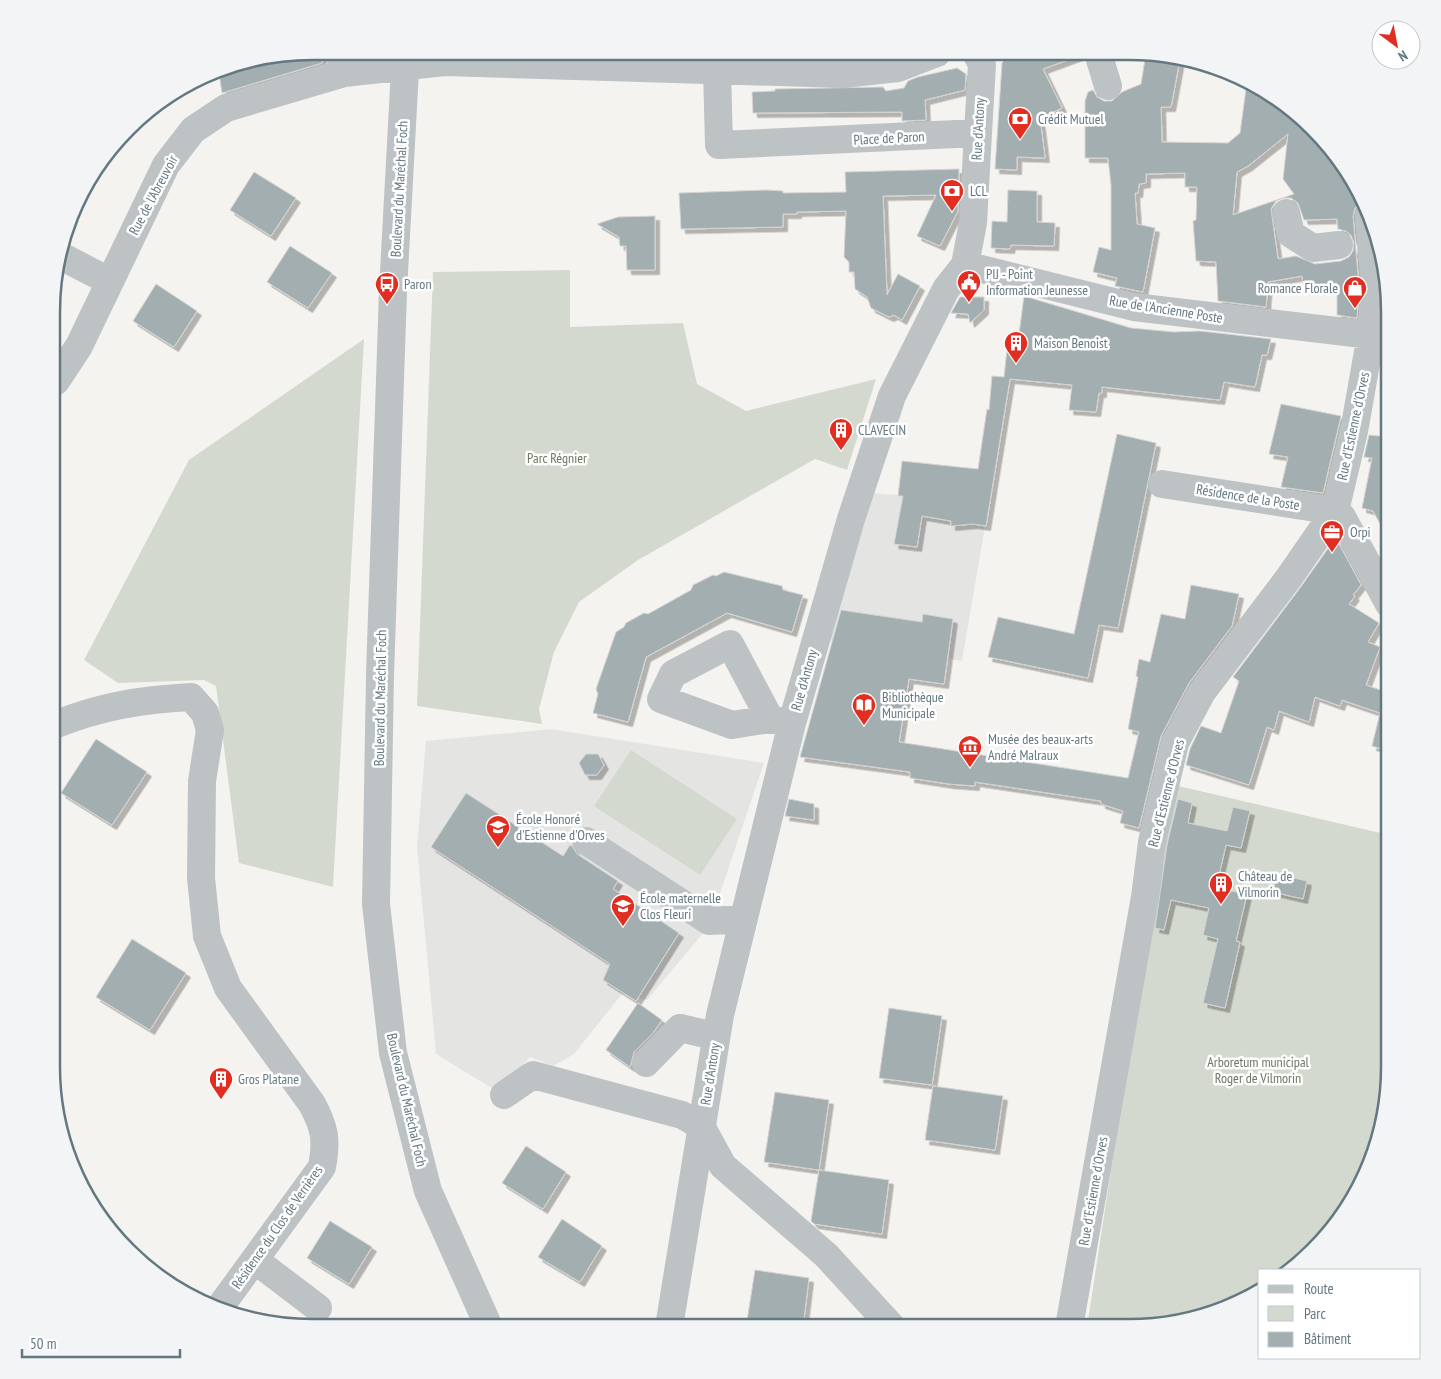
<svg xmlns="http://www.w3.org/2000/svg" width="1441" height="1379" font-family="'PT Sans Narrow',sans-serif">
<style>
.built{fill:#e4e5e3}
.green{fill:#d4d9cf}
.building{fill:#a3aeb1;stroke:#d5d4d2;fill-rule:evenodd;filter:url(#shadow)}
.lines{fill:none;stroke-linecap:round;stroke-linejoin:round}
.minor{stroke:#bdc2c4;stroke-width:28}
.labels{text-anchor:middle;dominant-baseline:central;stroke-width:5;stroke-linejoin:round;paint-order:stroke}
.poi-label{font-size:14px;fill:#637881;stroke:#fff;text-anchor:start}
.street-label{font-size:14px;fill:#637881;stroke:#fff}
.park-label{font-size:14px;fill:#6a7861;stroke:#fff}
.rim{fill:none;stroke:#637881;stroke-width:2.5}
</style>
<defs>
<filter id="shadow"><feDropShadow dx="4.5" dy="4.5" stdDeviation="0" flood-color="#0004"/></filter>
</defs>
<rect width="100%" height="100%" fill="#f4f3ef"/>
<!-- built -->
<path class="built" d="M872 493 989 503 962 661 829 641Z
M551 729 764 763 709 926 647 1000 622 994 574 1054 553 1066 530 1057 498 1092 436 1054 417 847 426 741Z"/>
<!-- green -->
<path class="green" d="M570 270V327L683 323 697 384 746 411 876 379 847 470 815 459 638 560 579 602 554 652 539 709 542 724 417 706 433 272Z
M364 339 333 887 239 863 216 686 204 680 118 683 84 660 189 460Z
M631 750 737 819 700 875 594 806Z
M1174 785 1389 835V1084L1363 1183 1325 1239 1292 1270H1260V1290L1229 1308 1146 1327H1087L1141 975Z"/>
<!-- building -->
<path class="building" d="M312 51H322V63L222 93 219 73 250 64 249 62Z
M803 53H848L849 58 804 57Z
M1009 53 1081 55 1043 69 1062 108 1040 118 1045 158 1017 157V170L995 169 1002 63Z
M1146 53H1163L1180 59 1171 107H1161L1162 142 1228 143 1240 133 1246 89 1253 90 1254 84 1259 86 1332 150V154H1336L1362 202 1355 208 1353 216 1359 287 1357 318 1337 315V283L1304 289 1302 276 1268 282 1266 307 1218 301 1216 262 1196 261 1193 221 1196 220 1197 187H1185V173L1146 174V183L1139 184 1138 193H1135L1137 224 1155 228 1143 292 1115 286 1117 278 1093 272 1099 247 1111 250V185L1108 158H1085V101L1088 92 1093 90 1097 97 1104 101H1112L1122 92 1141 84ZM1288 134 1283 179 1294 194 1233 215 1237 172 1248 166ZM1283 198H1291L1298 203 1304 220 1337 219 1338 229 1346 231 1351 235 1354 243 1353 251 1349 257 1341 261 1315 264 1296 256 1278 259 1271 209 1276 201Z
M957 68 966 74 965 90 925 100 926 120 902 121V112L753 113 752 92 775 91V89L883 87 886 91 904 88 908 81 918 77Z
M959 169 958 211 940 246 917 236 936 195 883 196 887 295 898 274 920 286 902 320 894 315 889 317 871 308 867 297 855 289 854 272H849V262L844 257 846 211 797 212V214H783V227L681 229 679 193 767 190 783 191V193L846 192 845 172Z
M254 172 296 198 271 236 230 210Z
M1008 190 1037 191V222L1055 223 1054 246 1011 245 1010 249 991 248 992 221 1007 222Z
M655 216V270H627L626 246H620L619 237 597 224 618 217Z
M290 246 332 273 308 308 267 282Z
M156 284 197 311 174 347 133 321Z
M1024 296 1131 328 1174 332 1200 331 1271 339 1267 355H1262L1255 387 1224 382 1220 400 1102 387V393H1099L1096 412 1069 410 1072 385 1010 379 986 526 973 524 951 526V521L922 516 917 547 894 544 903 496H898L902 461 978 469 987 409 989 410 992 376 1004 377 1007 349H1017Z
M960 297H984V310L970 323 968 314 951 313Z
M1281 404 1341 416 1323 493 1281 487 1288 457 1269 454Z
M1117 434 1156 443 1118 628 1099 625 1088 678 988 657 998 617 1074 634Z
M1369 435 1389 437V540L1373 511 1362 508 1372 458 1364 457Z
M1334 540 1338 542 1361 585 1353 595 1355 596 1349 604 1379 623 1368 642 1380 647 1366 685 1389 693V751L1372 746 1380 713 1342 700 1340 706 1315 697 1309 722 1279 711 1274 730 1267 727 1249 785 1186 765 1190 749 1201 726 1221 733 1239 681 1233 677 1300 588Z
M724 572 782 586 783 590 803 595 792 632 727 613 646 657 628 722 593 713 598 694 596 689 616 632 624 627 626 623 644 613 648 614 691 590 693 585 713 575 716 576Z
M1191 585 1239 594 1232 626 1189 683 1161 736 1139 828 1120 823 1123 811 1101 804V801L975 782V786L949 784 910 778V772L800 757 841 610 922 622 923 614 953 619 944 684 909 679 899 742 1128 778 1139 732 1128 729 1138 677 1136 676 1139 659 1150 662 1161 614 1185 619Z
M96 739 147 772 112 825 61 793Z
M586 754H598L604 765 597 775H585L579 763Z
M466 793 563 856 570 845 572 846 577 854 618 881 613 889 679 933 636 1001 603 980 610 964 431 847Z
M789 799 814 804V820L785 816Z
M1178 799 1192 803 1188 823 1227 831 1233 807 1250 811 1241 848 1226 845 1216 888 1247 894 1236 941 1240 942 1225 1008 1203 1003 1218 939 1203 935 1209 908 1171 900 1164 930 1155 928 1167 845Z
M1277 874 1307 881 1303 899 1273 892Z
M132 939 186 973 150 1030 96 997Z
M638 1003 662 1020 653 1033 634 1052 630 1067 606 1050Z
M889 1008 942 1016 932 1085 879 1078Z
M933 1086 1003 1096 995 1150 925 1140Z
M775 1092 829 1100 819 1170 764 1162Z
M526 1146 566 1172 543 1209 502 1183Z
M819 1170 889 1180 882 1234 814 1224 811 1221Z
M562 1219 602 1246 580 1282 538 1257Z
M330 1221 372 1247 349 1284 307 1258Z
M755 1270 809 1278 803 1327H746Z"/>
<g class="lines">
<!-- minor -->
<path class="minor" d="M339 51 344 73
M406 51 393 291 380 675 376 904 393 1053 428 1191 489 1327
M1098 53 1108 86
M717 70 719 145 978 133
M1286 213 1291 234 1313 248 1339 245
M59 255 109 281
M965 265 1134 307 1371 335
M56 381 79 346 166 165 193 130 226 108 344 73 444 62 843 74 898 68 937 53
M1162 484 1335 511
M1335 511 1342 517 1389 604
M770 719 730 644 673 674 661 699 732 725 770 719 792 723
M54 725C102 706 139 700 191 697L205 713 210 730 202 781 201 878 207 936 228 988 312 1104C325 1128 327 1140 322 1167L220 1307
M586 841 709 921 743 919
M646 1063 680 1028 706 1034 717 1032
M504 1095 533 1075 682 1115 701 1126 723 1166 826 1255 892 1327
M256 1261 318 1308
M669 1327 720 1015 792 723 851 519 892 396 946 289 965 265 973 223 978 133 982 64 976 53
M1069 1327 1145 897 1152 842 1175 743 1202 692 1288 579 1335 511 1354 431 1371 335 1375 287 1369 215"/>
</g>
<!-- icons -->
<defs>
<g id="bank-pin" transform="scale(1.25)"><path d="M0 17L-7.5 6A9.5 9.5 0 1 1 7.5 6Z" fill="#e22d21" stroke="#fff"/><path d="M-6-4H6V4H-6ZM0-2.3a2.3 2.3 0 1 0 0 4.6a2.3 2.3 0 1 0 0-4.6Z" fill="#fff"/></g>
<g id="civic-pin" transform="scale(1.25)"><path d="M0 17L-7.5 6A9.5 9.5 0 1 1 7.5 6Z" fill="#e22d21" stroke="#fff"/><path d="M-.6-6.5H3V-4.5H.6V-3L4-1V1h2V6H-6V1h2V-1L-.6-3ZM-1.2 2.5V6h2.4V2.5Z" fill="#fff"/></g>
<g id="bus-pin" transform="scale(1.25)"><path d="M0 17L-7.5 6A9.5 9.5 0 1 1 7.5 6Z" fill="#e22d21" stroke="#fff"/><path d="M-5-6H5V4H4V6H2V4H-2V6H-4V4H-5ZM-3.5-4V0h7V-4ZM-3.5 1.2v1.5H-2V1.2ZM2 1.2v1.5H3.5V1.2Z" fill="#fff"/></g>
<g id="shop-pin" transform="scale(1.25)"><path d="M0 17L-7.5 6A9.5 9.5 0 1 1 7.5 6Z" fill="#e22d21" stroke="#fff"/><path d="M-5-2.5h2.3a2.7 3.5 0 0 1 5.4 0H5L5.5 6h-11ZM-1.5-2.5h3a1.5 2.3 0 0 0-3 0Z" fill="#fff"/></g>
<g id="building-pin" transform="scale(1.25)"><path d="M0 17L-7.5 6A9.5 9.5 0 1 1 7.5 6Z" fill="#e22d21" stroke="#fff"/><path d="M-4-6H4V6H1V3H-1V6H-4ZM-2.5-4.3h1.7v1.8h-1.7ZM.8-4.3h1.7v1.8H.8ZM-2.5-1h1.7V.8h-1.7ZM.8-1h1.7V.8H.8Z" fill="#fff"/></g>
<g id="office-pin" transform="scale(1.25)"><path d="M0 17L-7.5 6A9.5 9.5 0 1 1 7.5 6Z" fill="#e22d21" stroke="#fff"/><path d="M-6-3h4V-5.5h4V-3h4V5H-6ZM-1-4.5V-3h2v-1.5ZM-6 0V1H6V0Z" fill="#fff"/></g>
<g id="library-pin" transform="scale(1.25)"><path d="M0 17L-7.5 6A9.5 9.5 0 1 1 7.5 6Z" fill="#e22d21" stroke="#fff"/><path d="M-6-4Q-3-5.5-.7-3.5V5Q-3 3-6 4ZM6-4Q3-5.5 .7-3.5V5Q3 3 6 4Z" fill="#fff"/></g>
<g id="museum-pin" transform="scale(1.25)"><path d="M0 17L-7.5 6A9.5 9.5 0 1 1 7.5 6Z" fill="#e22d21" stroke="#fff"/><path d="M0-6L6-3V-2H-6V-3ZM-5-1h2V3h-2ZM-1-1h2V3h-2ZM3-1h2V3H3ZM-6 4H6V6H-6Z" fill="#fff"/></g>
<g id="school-pin" transform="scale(1.25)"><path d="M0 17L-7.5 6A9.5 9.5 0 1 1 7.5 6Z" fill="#e22d21" stroke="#fff"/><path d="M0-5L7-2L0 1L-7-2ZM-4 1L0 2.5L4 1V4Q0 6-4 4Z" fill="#fff"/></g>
</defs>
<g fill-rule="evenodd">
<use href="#bank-pin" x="1020" y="119"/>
<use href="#bank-pin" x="952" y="191"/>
<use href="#civic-pin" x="969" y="282"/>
<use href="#bus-pin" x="387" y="284"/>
<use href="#shop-pin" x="1355" y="288"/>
<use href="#building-pin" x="1016" y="343"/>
<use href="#building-pin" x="841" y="430"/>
<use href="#office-pin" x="1332" y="532"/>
<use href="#library-pin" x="864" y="705"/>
<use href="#museum-pin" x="970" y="747"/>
<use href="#school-pin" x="498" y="827"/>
<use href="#building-pin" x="1221" y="884"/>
<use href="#school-pin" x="623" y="906"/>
<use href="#building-pin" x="221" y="1079"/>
</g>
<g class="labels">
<!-- poi labels -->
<g class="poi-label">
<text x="1038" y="119">Crédit Mutuel</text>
<text x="970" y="191">LCL</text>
<text x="986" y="274">PIJ - Point<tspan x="986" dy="16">Information Jeunesse</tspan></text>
<text x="404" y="284">Paron</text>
<text x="1338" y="288" text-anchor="end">Romance Florale</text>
<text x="1034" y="343">Maison Benoist</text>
<text x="858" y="430">CLAVECIN</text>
<text x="1350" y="532">Orpi</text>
<text x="882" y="697">Bibliothèque<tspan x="882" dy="16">Municipale</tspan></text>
<text x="988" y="739">Musée des beaux-arts<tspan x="988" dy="16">André Malraux</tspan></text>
<text x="516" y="819">École Honoré<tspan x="516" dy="16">d'Estienne d'Orves</tspan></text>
<text x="1238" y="876">Château de<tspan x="1238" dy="16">Vilmorin</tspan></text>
<text x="640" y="898">École maternelle<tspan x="640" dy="16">Clos Fleuri</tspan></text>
<text x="238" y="1079">Gros Platane</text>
</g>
<!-- street labels -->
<g class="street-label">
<text transform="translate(978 129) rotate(-87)">Rue d'Antony</text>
<text transform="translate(889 138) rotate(-3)">Place de Paron</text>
<text transform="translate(399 189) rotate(-87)">Boulevard du Maréchal Foch</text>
<text transform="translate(153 195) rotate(-62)">Rue de l'Abreuvoir</text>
<text transform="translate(1166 309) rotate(9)">Rue de l'Ancienne Poste</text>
<text transform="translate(1353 426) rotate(-78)">Rue d'Estienne d'Orves</text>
<text transform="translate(1248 497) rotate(9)">Résidence de la Poste</text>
<text transform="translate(804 680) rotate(-74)">Rue d'Antony</text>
<text transform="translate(380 698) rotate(-89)">Boulevard du Maréchal Foch</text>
<text transform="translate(1166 793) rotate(-76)">Rue d'Estienne d'Orves</text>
<text transform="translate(710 1074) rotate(-81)">Rue d'Antony</text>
<text transform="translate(407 1100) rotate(77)">Boulevard du Maréchal Foch</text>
<text transform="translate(1093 1191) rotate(-80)">Rue d'Estienne d'Orves</text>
<text transform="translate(277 1227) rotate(-55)">Résidence du Clos de Verrières</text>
</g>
<!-- park labels -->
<g class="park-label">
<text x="557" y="458">Parc Régnier</text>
<text x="1258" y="1062">Arboretum municipal<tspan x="1258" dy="16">Roger de Vilmorin</tspan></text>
</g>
</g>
<!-- crop -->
<path d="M0 0H1441V1379H0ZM312 60H1129A252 252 0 0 1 1381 312V1067A252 252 0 0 1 1129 1319H312A252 252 0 0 1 60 1067V312A252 252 0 0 1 312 60Z" fill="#f3f4f5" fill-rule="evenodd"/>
<path class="rim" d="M312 60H1129A252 252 0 0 1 1381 312V1067A252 252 0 0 1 1129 1319H312A252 252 0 0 1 60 1067V312A252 252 0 0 1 312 60Z"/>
<!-- legend -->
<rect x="1258" y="1269" width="162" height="90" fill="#ffffff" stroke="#c1c9cd"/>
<rect x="1268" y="1285" width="25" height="8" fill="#bdc2c4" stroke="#c1c9cd"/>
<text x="1304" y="1294" font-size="15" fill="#637881">Route</text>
<rect x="1268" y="1306" width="25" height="15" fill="#d4d9cf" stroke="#c1c9cd"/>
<text x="1304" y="1319" font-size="15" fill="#637881">Parc</text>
<rect x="1268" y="1332" width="25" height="15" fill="#a3aeb1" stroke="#c1c9cd"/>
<text x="1304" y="1344" font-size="15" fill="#637881">Bâtiment</text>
<!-- north arrow -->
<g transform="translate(1396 45) rotate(148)"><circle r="24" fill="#ffffff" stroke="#c1c9cd"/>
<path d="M0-4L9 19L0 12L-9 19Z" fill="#e22d21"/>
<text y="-8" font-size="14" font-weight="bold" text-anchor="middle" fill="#637881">N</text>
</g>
<!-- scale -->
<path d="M22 1349v8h158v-8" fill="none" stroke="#637881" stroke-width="2.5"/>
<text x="30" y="1349" font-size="15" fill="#637881" stroke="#ffffff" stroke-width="4" paint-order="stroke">50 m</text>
</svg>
